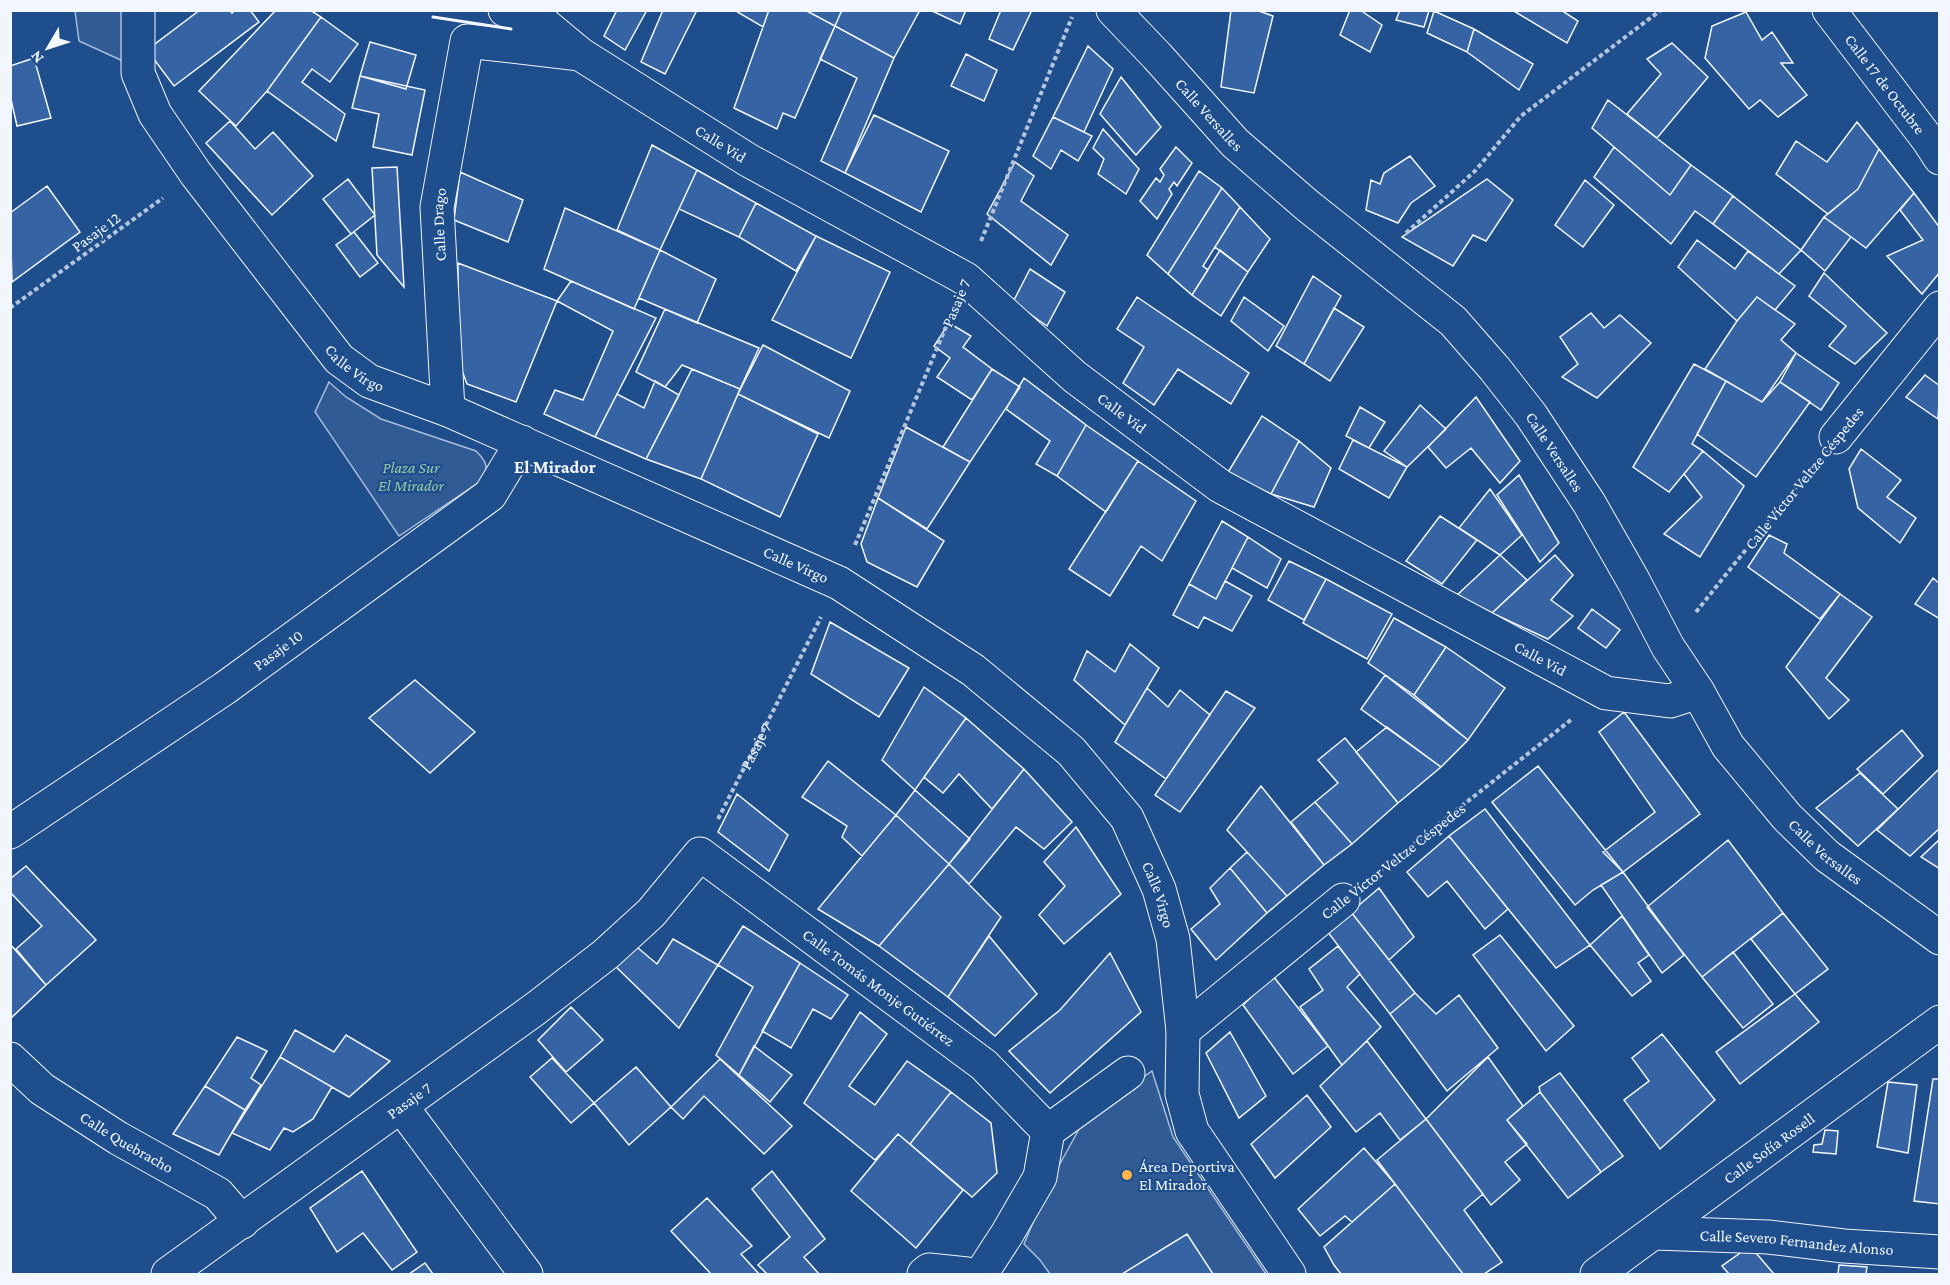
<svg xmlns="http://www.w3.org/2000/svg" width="1950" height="1285" font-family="'Crimson Pro',serif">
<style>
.green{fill:#305b95;stroke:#a8bbd7;stroke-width:1.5}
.building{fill:#3563a3;stroke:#f2f6ff;stroke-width:1.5}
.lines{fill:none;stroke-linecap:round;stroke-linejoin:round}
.minor-casing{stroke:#f2f6ff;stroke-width:35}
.path{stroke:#b3c4dc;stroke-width:4;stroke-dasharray:4.5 3;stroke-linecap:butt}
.minor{stroke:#1f4e8c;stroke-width:33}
.wall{stroke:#f2f6ff;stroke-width:3}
.poi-dot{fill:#ffb74d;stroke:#1f4e8c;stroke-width:2}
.labels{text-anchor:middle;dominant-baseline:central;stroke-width:4.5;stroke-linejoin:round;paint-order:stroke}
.street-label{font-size:16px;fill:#f2f6ff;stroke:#1f4e8c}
.park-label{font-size:16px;font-style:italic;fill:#97c8a6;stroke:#1f4e8c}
.poi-label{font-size:16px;fill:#f2f6ff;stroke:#1f4e8c;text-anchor:start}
.neighbourhood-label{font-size:18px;font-weight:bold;fill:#f2f6ff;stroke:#1f4e8c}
</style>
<rect width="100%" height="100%" fill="#1f4e8c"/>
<!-- green -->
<path class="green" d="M75 11H123V61L79 41Z
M329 382 346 397 381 419 476 451C485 460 489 466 484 479L399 536 315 412Z
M1152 1071 1173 1137 1266 1274H1050L1040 1260 1024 1244 1050 1182 1084 1120Z"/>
<!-- building -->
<path class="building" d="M200 10H230L232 13 235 10H250L259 22 174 86 147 50Z
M276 10H310L321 17 267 91 236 126 199 91Z
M617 10H647L625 50 604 36Z
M697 10 665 74 641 62 663 10Z
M734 10H769L763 27Z
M769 10H805L835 26 795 118 783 113 777 129 734 108Z
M805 10H842L835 26Z
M842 10H920L894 58 835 26Z
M930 10H966L960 24Z
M1001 10H1032L1013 50 989 39Z
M1231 10H1256L1273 16 1254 93 1221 87Z
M1350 10H1360L1382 25 1370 52 1340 35Z
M1400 10 1429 11 1424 27 1396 20Z
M1512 10H1561L1578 21 1567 43Z
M1434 11 1474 29 1467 52 1427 33Z
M1746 12 1762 40 1772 32 1793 63H1781L1807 95 1778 117 1760 100 1749 109 1705 58 1712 26Z
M321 17 358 44 330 82 312 69 302 82 345 114 336 141 267 91Z
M835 26 894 58 845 173 821 161 857 78 820 59Z
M1474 29 1533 64 1519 90 1467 52Z
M370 42 416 55 406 89 360 76Z
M1672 43 1708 77 1657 138 1627 114 1661 74 1647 59Z
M1088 46 1113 69 1084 132 1053 117Z
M966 54 997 70 984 101 951 86Z
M34 58 51 118 17 126 10 95V66Z
M360 76 425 90 412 155 373 147 379 114 352 108Z
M1121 77 1161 127 1136 155 1100 114Z
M1608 100 1691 165 1670 195 1592 128Z
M874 115 949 151 921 212 845 173Z
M1053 117 1092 136 1078 161 1061 150 1051 169 1033 156Z
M230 121 255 149 273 132 313 176 272 215 206 143Z
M1857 122 1879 149 1858 189 1828 214 1776 174 1796 141 1827 162Z
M1103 129 1139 169 1126 194 1098 174 1104 159 1093 148Z
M652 145 697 170 660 250 617 230Z
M1176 147 1192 163 1177 186 1174 182 1169 189 1172 194 1157 219 1140 201 1156 178 1160 182 1164 175 1160 169Z
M1614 147 1670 195 1691 165 1733 196 1713 224 1695 211 1671 244 1594 177Z
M1879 149 1914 193 1866 248 1824 217 1858 189Z
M1410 156 1435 186 1411 203 1398 223 1366 210 1371 180 1380 184 1384 173Z
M1015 162 1034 176 1021 201 1068 235 1051 265 987 214Z
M397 167 404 287 377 255 372 168Z
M697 170 756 203 739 237 679 209Z
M1199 171 1222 188 1168 274 1147 255Z
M460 172 523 200 508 242 454 220Z
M348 179 375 215 351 234 323 199Z
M1487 179 1513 200 1486 241 1473 235 1453 266 1402 237Z
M1585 180 1614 205 1583 247 1555 225Z
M47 186 80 232 12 282 10 213Z
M1222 188 1240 207 1203 266 1208 270 1192 295 1168 274Z
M1914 193 1940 228V272L1922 294 1887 256 1923 240 1900 210Z
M1733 196 1801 250 1779 274 1713 224Z
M756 203 816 236 796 271 739 237Z
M1240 207 1270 239 1248 272 1215 247Z
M565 208 660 250 634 309 544 269Z
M1824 217 1851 237 1825 271 1801 250Z
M354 232 378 263 360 277 336 245Z
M816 236 890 272 851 358 772 320Z
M1697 240 1735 269 1748 251 1795 286 1775 310 1757 297 1737 321 1678 267Z
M660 250 716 279 697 323 639 298Z
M1220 250 1248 272 1221 316 1192 295Z
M458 263 557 301 516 402 467 384 458 360Z
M1030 269 1065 292 1047 326 1013 302Z
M1824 273 1887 333 1855 364 1829 346 1846 326 1809 296Z
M1313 276 1341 296 1304 364 1276 346Z
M571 281 656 318 595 437 544 414 555 390 583 400 613 331 557 301Z
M1137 297 1249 373 1231 404 1178 369 1154 405 1123 383 1144 347 1117 329Z
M1244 297 1284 326 1268 351 1231 321Z
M1757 297 1795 324 1781 340 1796 353 1762 402 1705 369 1737 321Z
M1334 308 1364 327 1330 381 1304 364Z
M665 309 759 348 740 389 682 365 665 387 636 372Z
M1591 313 1604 328 1620 315 1651 343 1597 398 1562 377 1578 364 1560 337Z
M949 323 971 336 963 347 992 369 972 400 937 377 950 358 934 346Z
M763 345 850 391 829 438 738 394Z
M1796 353 1839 383 1821 410 1780 382Z
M1694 364 1726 381 1692 444 1703 451 1669 492 1633 467Z
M692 369 740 389 701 479 646 459Z
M992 369 1020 387 970 462 943 447Z
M1925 375 1940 386 1938 419 1906 397Z
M1024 378 1086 425 1057 476 1036 464 1050 441 1006 409Z
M655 381 679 395 646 459 595 437 617 394 644 408Z
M1726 381 1762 402 1780 382 1810 402 1756 477 1697 434Z
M738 394 818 434 780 517 701 479Z
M1476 397 1520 461 1500 483 1471 448 1446 468 1428 447Z
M1420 405 1446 429 1407 467 1384 451Z
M1360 407 1385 422 1369 448 1346 436Z
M1262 416 1299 441 1271 494 1227 474Z
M1086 425 1138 461 1106 512 1057 476Z
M906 427 970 462 927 529 878 498Z
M1353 440 1407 467 1389 498 1339 469Z
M1299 441 1331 468 1314 507 1271 494Z
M1861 449 1901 480 1887 497 1916 518 1900 543 1858 508 1849 469Z
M1703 451 1744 486 1700 557 1664 534 1702 497 1684 474Z
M1138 461 1196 501 1162 561 1141 546 1110 596 1069 569Z
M1519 475 1559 543 1540 562 1497 495Z
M1490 489 1522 535 1500 555 1459 528Z
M878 498 944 541 917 587 867 562 861 544Z
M1440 516 1477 540 1442 584 1406 561Z
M1222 521 1248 537 1216 599 1189 584Z
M1769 535 1787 544 1784 553 1840 594 1820 619 1748 567Z
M1248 537 1281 559 1267 588 1232 568Z
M1500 555 1527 580 1492 613 1457 595Z
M1555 555 1573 575 1551 600 1573 616 1548 639 1492 613Z
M1289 561 1326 579 1304 620 1268 600Z
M1933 578 1940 584V619L1915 604Z
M1326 579 1392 614 1367 659 1303 623Z
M1225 581 1252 596 1232 631 1204 617 1198 628 1173 615 1189 584 1216 599Z
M1840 594 1872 617 1826 678 1849 700 1829 719 1786 667Z
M1592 609 1620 630 1606 648 1578 628Z
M1394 618 1446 647 1414 695 1368 663Z
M830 622 909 668 879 717 811 674Z
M1130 644 1159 668 1125 725 1074 680 1087 651 1115 672Z
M1446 647 1505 688 1468 740 1414 695Z
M1385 675 1468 740 1441 767 1361 709Z
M415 680 475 732 430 773 369 718Z
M924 687 966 718 915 790 882 760Z
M1147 688 1168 707 1180 690 1210 715 1166 779 1115 742Z
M1226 691 1255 708 1180 812 1155 795Z
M1624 712 1700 814 1623 872 1603 852 1655 812 1599 732Z
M966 718 1024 769 992 809 959 774 943 793 924 777Z
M1387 727 1441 767 1398 803 1356 752Z
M1902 730 1923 756 1883 794 1857 769Z
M1345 738 1398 803 1352 844 1315 802 1338 783 1318 760Z
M828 761 896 815 862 856 842 837 847 826 802 797Z
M1538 766 1623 872 1593 890 1575 905 1492 802Z
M1024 769 1072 822 1044 849 1016 827 969 884 949 864Z
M1939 769 1940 828 1910 856 1877 830Z
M1860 773 1898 809 1858 846 1816 808Z
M1261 786 1324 865 1287 896 1227 830Z
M915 790 970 839 949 864 896 815Z
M737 794 788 835 769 871 718 832Z
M1315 802 1352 844 1324 865 1291 822Z
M1485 809 1590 945 1556 968 1449 836Z
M896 815 949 864 879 946 818 909Z
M1076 827 1121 894 1064 944 1039 915 1065 886 1044 862Z
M1449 836 1508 909 1485 929 1447 881 1428 897 1407 872Z
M1940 839V869L1921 857Z
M1728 840 1783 913 1702 977 1647 907Z
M1247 852 1287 896 1267 913 1230 868Z
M949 864 1001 917 948 997 879 946Z
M26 866 96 940 46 985 16 949 42 926 10 892V879Z
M1230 868 1267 913 1216 960 1191 929 1220 904 1210 888Z
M1623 872 1684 955 1662 973 1601 885Z
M1379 888 1414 937 1389 960 1351 912Z
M1351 912 1415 993 1390 1014 1327 931Z
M1783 913 1828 969 1795 994 1751 939Z
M1622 916 1649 955 1638 963 1651 981 1632 996 1590 945Z
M743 926 800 963 739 1075 716 1055 753 987 718 965Z
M1500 935 1574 1026 1546 1051 1473 955Z
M989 936 1037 994 995 1036 948 997Z
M673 939 718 965 679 1028 613 964 632 943 657 964Z
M10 944 46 985 10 1019Z
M1338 946 1360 974 1347 987 1381 1027 1342 1065 1300 1007 1323 990 1309 969Z
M1733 952 1773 1004 1743 1028 1702 977Z
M1110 953 1141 1012 1050 1093 1009 1051 1060 1010Z
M800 963 848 995 831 1019 813 1009 791 1048 762 1031Z
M1273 976 1328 1046 1293 1074 1243 1005Z
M1415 993 1436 1014 1459 995 1498 1048 1447 1091 1390 1014Z
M1795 994 1819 1022 1740 1084 1716 1052Z
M571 1007 603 1040 566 1072 538 1040Z
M860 1012 887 1034 849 1086 875 1105 907 1061 951 1092 910 1144 898 1134 875 1160 804 1103Z
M295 1030 334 1052 346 1035 390 1061 349 1097 280 1057Z
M1230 1032 1266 1096 1239 1118 1206 1053Z
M1662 1034 1715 1100 1660 1149 1624 1100 1649 1081 1632 1058Z
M237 1037 267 1051 251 1078 261 1085 245 1110 205 1086Z
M1367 1041 1426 1119 1400 1140 1380 1113 1356 1132 1320 1086Z
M754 1046 792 1075 770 1102 739 1075Z
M280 1057 332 1087 313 1119 293 1132 284 1128 270 1150 232 1133Z
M1488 1057 1523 1106 1507 1120 1527 1144 1505 1162 1520 1180 1491 1205 1426 1119Z
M552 1058 594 1103 571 1123 530 1077Z
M720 1059 792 1126 764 1154 704 1096 683 1119 671 1107Z
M636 1067 671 1107 629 1145 594 1103Z
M1560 1073 1623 1156 1601 1172 1540 1092 1539 1087Z
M1933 1079H1940V1204L1914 1201Z
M1888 1082 1917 1085 1908 1153 1877 1147Z
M205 1086 245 1110 219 1155 173 1134Z
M951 1092 991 1123 997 1173 972 1197 910 1144Z
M1540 1092 1601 1172 1568 1198 1507 1120Z
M1307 1095 1331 1127 1275 1178 1251 1144Z
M1426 1119 1483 1194 1464 1210 1502 1262 1484 1274H1463L1377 1160Z
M1825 1130 1838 1131 1836 1154 1813 1152 1814 1145 1822 1144Z
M898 1134 963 1190 916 1248 851 1191Z
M1364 1148 1395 1184 1352 1222 1345 1216 1320 1236 1298 1209Z
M362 1171 417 1252 392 1270 363 1233 337 1252 310 1208Z
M772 1171 825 1239 804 1257 819 1274H767L758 1265 790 1237 752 1189Z
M1395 1184 1463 1274H1341L1334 1265 1324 1247Z
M707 1198 752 1246 741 1254 759 1274H711L671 1231Z
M1187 1234 1213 1274H1122Z
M1750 1246 1774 1274H1729L1722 1266Z
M425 1263 433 1274H409Z
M1839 1265 1867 1267 1866 1274H1838Z"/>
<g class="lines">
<!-- minor casing -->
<g class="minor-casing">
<g id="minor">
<path id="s2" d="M138 10V73L155 114 196 174 339 359 369 381 448 410 839 583 973 670 1071 751 1127 818 1159 889 1173 939 1183 1031 1182 1094 1192 1131 1289 1274"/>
<path id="s3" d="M505 10 544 24 580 54 748 160 966 279 1075 377 1220 486 1606 693 1670 701 1698 692"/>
<path id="s4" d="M1113 10 1157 56 1235 143 1308 206 1453 321 1495 369 1531 415 1589 503 1633 580 1668 647 1698 692 1728 746 1787 817 1827 856 1940 938"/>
<path id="s5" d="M1829 10 1929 141 1940 158"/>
<path id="s6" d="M448 410 437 207 467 41 580 54"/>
<path d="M1836 437 1940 308"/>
<path id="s7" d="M10 832 225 688 490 495 522 442"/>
<path d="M1183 1031 1343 900"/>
<path id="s8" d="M10 1059 42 1089 118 1138 218 1194 242 1222"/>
<path d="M401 1106 526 1274"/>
<path id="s9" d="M1655 1233 1768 1237 1844 1246 1940 1252"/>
<path id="s10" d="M168 1274 535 1009 606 954 651 913 700 854 984 1065 1048 1131"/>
<path d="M924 1274 929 1270 967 1274"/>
<path d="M981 1274 1007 1234 1040 1177 1048 1131 1128 1073"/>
<path id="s11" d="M1597 1274 1940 1022"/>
</g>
</g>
<!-- path -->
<g class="path">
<path d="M1406 233 1475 171 1521 116 1661 10"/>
<path d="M981 241 1072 17"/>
<path d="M10 308 163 198"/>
<path d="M855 545 950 317"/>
<path d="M1696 612 1811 468"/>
<path id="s1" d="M718 819 821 617"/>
<path d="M1373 876 1572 719"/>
</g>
<!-- minor -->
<use href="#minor" class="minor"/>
<!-- wall -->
<path class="wall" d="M433 17 511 29"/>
</g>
<!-- markers -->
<circle class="poi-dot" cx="1127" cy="1175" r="6"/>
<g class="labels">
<!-- street labels -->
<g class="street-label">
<text stroke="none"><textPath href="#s5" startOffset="93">Calle 17 de Octubre</textPath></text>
<text stroke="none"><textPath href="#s4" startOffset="142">Calle Versalles</textPath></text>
<text stroke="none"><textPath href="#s3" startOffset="255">Calle Vid</textPath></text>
<text stroke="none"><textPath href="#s6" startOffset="186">Calle Drago</textPath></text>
<text transform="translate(96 232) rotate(-36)">Pasaje 12</text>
<text transform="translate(956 303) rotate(-67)">Pasaje 7</text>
<text stroke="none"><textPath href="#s2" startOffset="432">Calle Virgo</textPath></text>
<text stroke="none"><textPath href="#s3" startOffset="741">Calle Vid</textPath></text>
<text stroke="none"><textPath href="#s4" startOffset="628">Calle Versalles</textPath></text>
<text transform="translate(1804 478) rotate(-51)">Calle Víctor Veltze Céspedes</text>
<text stroke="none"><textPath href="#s2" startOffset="916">Calle Virgo</textPath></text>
<text stroke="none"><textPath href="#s7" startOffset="324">Pasaje 10</textPath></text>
<text stroke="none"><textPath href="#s3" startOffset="1227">Calle Vid</textPath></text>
<text stroke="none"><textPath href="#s1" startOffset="82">Pasaje 7</textPath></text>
<text stroke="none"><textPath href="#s4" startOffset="1114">Calle Versalles</textPath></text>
<text transform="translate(1393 861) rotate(-38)">Calle Víctor Veltze Céspedes</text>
<text stroke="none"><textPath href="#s2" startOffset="1420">Calle Virgo</textPath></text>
<text stroke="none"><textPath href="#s10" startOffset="903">Calle Tomás Monje Gutiérrez</textPath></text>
<text stroke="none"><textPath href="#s10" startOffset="297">Pasaje 7</textPath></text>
<text stroke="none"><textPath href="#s8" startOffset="144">Calle Quebracho</textPath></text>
<text stroke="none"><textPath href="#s11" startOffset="213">Calle Sofía Rosell</textPath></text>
<text stroke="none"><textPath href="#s9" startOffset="142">Calle Severo Fernandez Alonso</textPath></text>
</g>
<!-- park labels -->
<g class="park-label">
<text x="411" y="467">Plaza Sur<tspan x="411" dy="18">El Mirador</tspan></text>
</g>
<!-- poi labels -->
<g class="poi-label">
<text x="1139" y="1166">Área Deportiva<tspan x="1139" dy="18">El Mirador</tspan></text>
</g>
<!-- neighbourhood labels -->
<g class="neighbourhood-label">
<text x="555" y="467">El Mirador</text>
</g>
</g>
<!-- border -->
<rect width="1950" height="1285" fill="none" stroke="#f2f6ff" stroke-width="24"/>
<!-- north arrow -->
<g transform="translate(48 48) rotate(231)" stroke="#1f4e8c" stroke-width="4.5" paint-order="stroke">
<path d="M0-4.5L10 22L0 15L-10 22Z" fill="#f2f6ff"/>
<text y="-9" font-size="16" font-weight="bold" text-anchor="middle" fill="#f2f6ff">N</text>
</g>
</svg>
